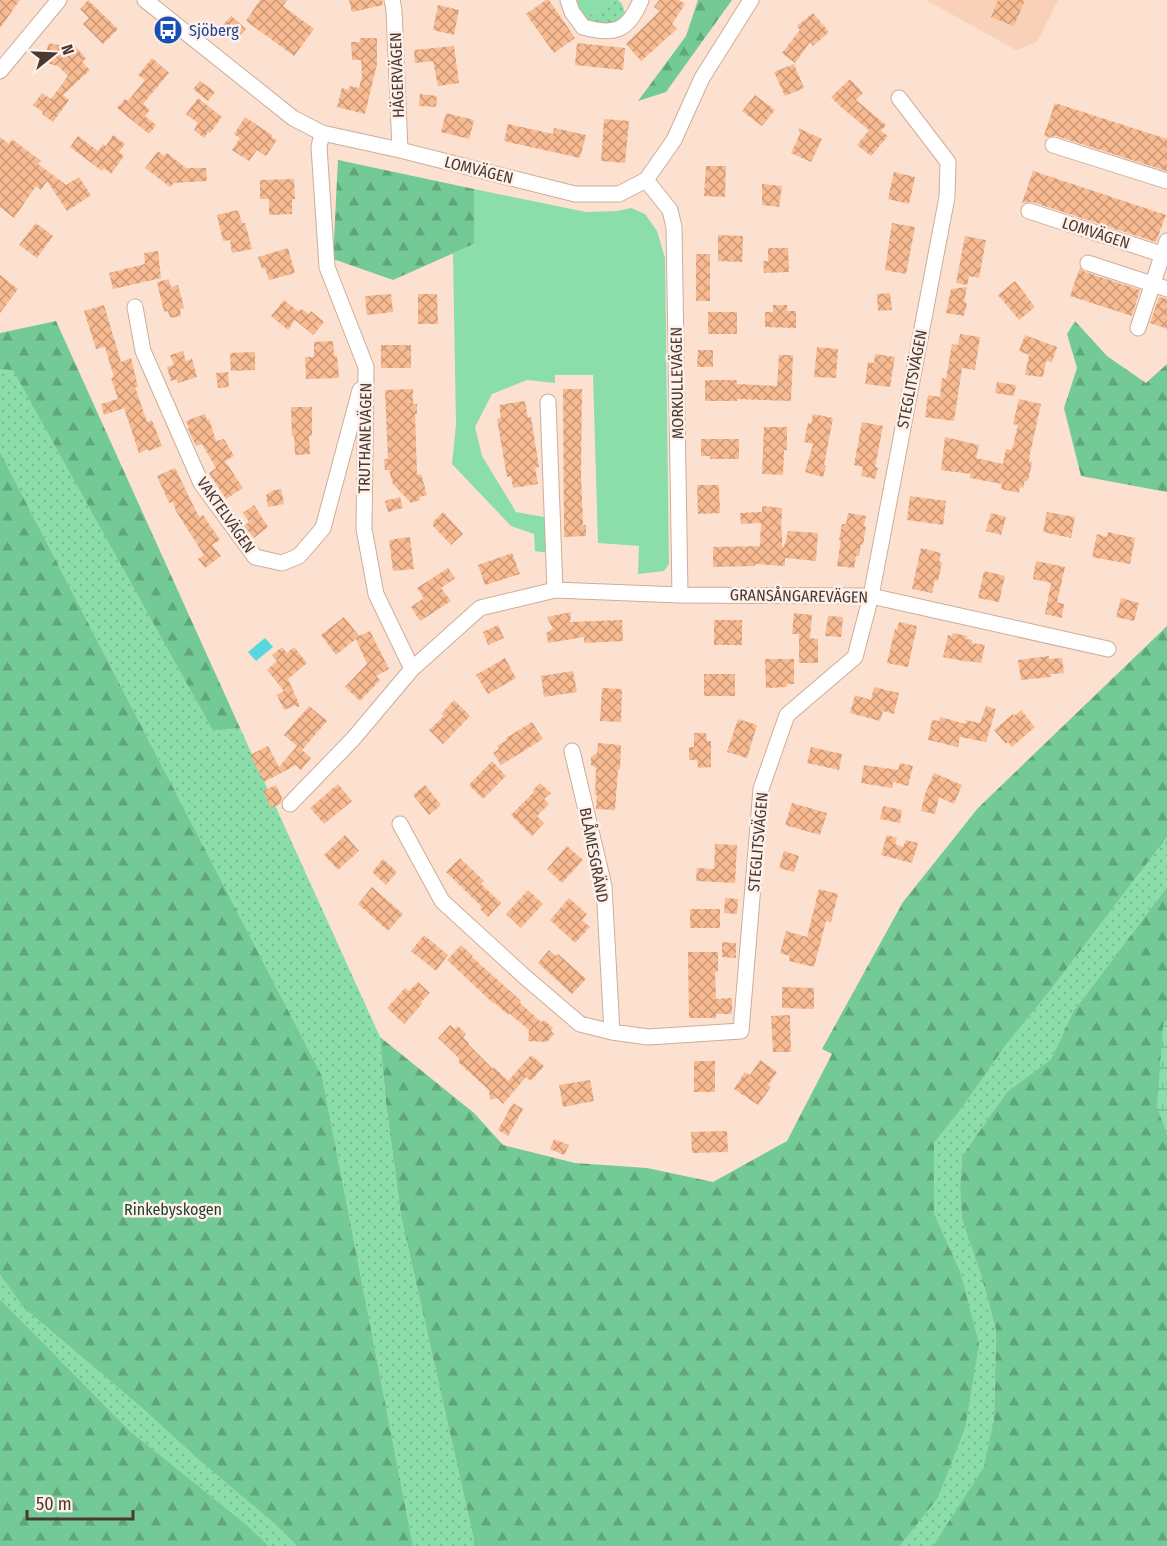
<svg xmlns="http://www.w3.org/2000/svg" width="1167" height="1546" font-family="'Fira Sans Condensed',sans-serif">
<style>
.built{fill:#f8d1b8}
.grass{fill:url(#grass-dots)}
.forest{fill:url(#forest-firs)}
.wetland{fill:url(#wetland-marsh)}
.park{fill:#8bddaa}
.water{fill:#57d8e0}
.building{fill:url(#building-cross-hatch)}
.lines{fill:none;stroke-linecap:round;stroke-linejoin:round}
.minor-casing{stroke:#cdad9a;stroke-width:17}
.minor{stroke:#fff;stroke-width:15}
.labels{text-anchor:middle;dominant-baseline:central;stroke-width:5;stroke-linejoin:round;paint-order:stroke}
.transit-label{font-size:16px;fill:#164399;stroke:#fff1e9;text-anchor:start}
.street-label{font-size:16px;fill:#473a32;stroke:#fff1e9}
.park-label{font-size:16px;fill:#1b3f2a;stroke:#fff1e9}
</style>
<defs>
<pattern id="grass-dots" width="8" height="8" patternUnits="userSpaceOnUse" patternTransform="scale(1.5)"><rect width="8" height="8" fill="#8bddaa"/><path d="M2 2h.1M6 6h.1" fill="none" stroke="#79be93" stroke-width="1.8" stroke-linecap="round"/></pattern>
<pattern id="forest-firs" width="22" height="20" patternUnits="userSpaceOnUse" patternTransform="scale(1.5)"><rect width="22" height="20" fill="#74ca96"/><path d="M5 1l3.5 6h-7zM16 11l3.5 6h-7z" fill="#61a57b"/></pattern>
<pattern id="wetland-marsh" width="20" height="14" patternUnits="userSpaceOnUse" patternTransform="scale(1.5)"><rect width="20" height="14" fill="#8bddaa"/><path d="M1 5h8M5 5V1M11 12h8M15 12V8" fill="none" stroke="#79be93"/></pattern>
<pattern id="building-cross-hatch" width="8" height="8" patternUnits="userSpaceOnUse" patternTransform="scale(1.5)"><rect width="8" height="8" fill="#f8ba91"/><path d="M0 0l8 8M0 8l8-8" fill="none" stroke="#cb9877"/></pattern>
</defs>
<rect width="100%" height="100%" fill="#fce1d1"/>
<!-- built -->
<path class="built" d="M926 0H1058L1037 42 1016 50Z"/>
<!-- grass -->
<path class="grass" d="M615 0H618L622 4 625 13C614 27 597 27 582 17L598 12 607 2 610 5Z
M0 369H13L213 731 240 728 380 1037 386 1103 401 1216 474 1540V1546H413L322 1076 0 452Z
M1167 837V887L1073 1012 1051 1059 1007 1092 962 1156 960 1189 962 1220 981 1275 996 1330 994 1419 985 1467 933 1546H900L938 1498 965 1429 960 1271 934 1213V1143L959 1112 1006 1045 1049 992Z
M0 1275 24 1308 142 1408 200 1461 277 1526 297 1546H269L247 1525 130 1431 0 1299Z"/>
<!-- forest -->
<path class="forest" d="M698 0H732L666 92 638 101 686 36Z
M338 160 474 189V244L393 280 333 259Z
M56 321 240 728 213 731 13 370 0 369V333Z
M1075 321 1107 356 1146 383 1167 364V492L1081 476 1064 408 1077 368 1067 334Z
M0 452 322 1076 413 1546H297L277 1526 200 1461 142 1408 24 1308 0 1275Z
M1167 626V837L1049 992 1006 1045 959 1112 934 1143V1213L960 1271 979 1344 965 1429 938 1498 900 1546H474V1540L401 1216 386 1103 380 1037 474 1113 503 1145 575 1163 647 1168 713 1182 787 1141 832 1054 822 1049 903 902 978 808Z
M1167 887V1546H933L984 1467 994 1419 996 1330 981 1275 962 1220 960 1189 962 1156 1007 1092 1051 1059 1073 1012Z
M0 1299 130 1431 247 1525 269 1546H0Z"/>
<!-- wetland -->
<path class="wetland" d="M1167 1020V1135L1157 1107 1163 1025Z"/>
<!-- park -->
<path class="park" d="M573 0H615L610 5 607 3 598 12 582 17Z
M474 189 586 212 617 211 631 208 645 214 657 231 665 258 669 564 664 571 638 574 639 546 598 543 593 375H555V383L527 380 492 394 475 427 482 456 516 512 544 517 549 553 535 551 534 534 511 526 452 464 456 425 453 253 474 244Z"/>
<!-- water -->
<path class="water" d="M265 638 273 647 256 661 248 652Z"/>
<!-- building -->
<path class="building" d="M0 0H20L0 28Z
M88 0 118 29 103 44 83 24 89 18 80 9Z
M260 0H287L283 6 314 29 294 56 246 21Z
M349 0H382L383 5 352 12Z
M546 0H549L575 38 554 53 526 14Z
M659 0H679L685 4 672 24 677 29 641 61 626 44 660 11 654 7Z
M998 0H1025L1014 26 991 17Z
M438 5 459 10 454 35 433 30Z
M813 13 829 32 813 46 810 42 795 63 782 53 800 30 797 26Z
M231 16 246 29 237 39 222 26Z
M360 38H377V64L365 114 337 107 342 88 348 90 350 86 359 88 362 76 361 60H352L351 42H360Z
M49 43 67 47 72 43 86 58 82 62 90 70 63 95 69 100 53 122 42 114 43 112 33 105 42 93 51 99 68 76 58 66 43 62Z
M577 43 625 48 623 70 575 65Z
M454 46 459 83 438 86 433 61 415 63 414 50Z
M152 58 169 73 143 104 150 110 145 116 156 125 149 134 117 108 125 99 128 101 145 80 138 75Z
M794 64 804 88 785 96 774 72Z
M850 79 863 93 856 100 886 125 881 131 888 136 871 156 857 145 869 130 842 108 831 97Z
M200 81 215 92 208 101 193 89Z
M420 94 437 96 436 107 419 106Z
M755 95 775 110 762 126 742 111Z
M198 98 222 117 210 133 208 132 204 138 194 130 198 123 186 114Z
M1055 103 1167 139V171L1056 136 1048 137 1044 135Z
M446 113 474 120 469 139 441 132Z
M245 117 272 135 271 137 277 140 266 156 257 150 249 161 232 150 240 138 234 134Z
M604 119 629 121 625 163 601 161Z
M508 124 553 134 554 128 586 135 580 158 504 141Z
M798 128 822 139 811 162 791 153 800 134Z
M113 135 125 144 119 152 124 156 111 174 104 168 102 171 70 147 78 136 98 151 103 144 106 146Z
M0 137 9 144 12 139 41 161 38 164 66 185 79 177 91 195 67 211 47 181 41 190 36 186 14 218 0 207Z
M158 151 164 156 167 153 186 168H206L207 181 174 183 170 187 145 168Z
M706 166H726L725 197 704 196Z
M1033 171 1166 215 1156 242 1032 202 1022 203Z
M894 172 915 177 909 204 888 199Z
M294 179 295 199H292V214L269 215V199H260V180Z
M762 184 782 186 779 207 762 205Z
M238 210 242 223H245L252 249 232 253 230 240 223 241 217 215Z
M36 223 53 236 37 258 19 245Z
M892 223 915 227 906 274 885 270Z
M718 235 743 236 742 262 718 261Z
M965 236 986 240 979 278 969 276 967 285 956 283Z
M288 248 295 273 269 280 265 268 262 269 258 257Z
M768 248H788L789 272 764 273 763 261H768Z
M158 251 161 278 113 289 109 273 145 264 144 253Z
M696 254H710V301H696Z
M1080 267 1085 272 1140 290 1132 316 1070 296Z
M0 275 18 289 0 313Z
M169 279 171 287 178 285 184 308 180 309 181 316 170 318 168 311 164 312 157 282Z
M1015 281 1035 307 1019 320 998 295Z
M967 287 964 302 967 303 964 316 946 313 951 289Z
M890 293 892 310 878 311 877 294Z
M391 294 393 312 367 315 365 296Z
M418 294H437L438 324H418Z
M1159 297 1167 299V329L1150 323Z
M284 300 299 312 301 309 309 314 311 311 324 322 313 335 295 320 288 330 271 316Z
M104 305 121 362 131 358 138 387H135L147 422 152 420 162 446 149 451 148 449 139 453 124 408 104 415 101 404 118 399 111 378 114 377 105 347 96 349 84 311Z
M773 305H787V311H796V328L765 327V312H773Z
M708 312H737V334H708Z
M960 334 980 337 975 370 962 368 954 421 925 417 928 395 940 397 942 378 946 379 952 344 958 345Z
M1025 335 1057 347 1052 362 1046 361 1043 377 1025 375 1029 355 1019 351Z
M333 341 334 356H337L339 378 306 379 305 357H314V342Z
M381 345H411V368H381Z
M817 347 838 349 836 378 814 377Z
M698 350H713V367H697Z
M183 351 186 361 192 359 197 377 178 383 177 379 171 381 167 367 174 365 170 355Z
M255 352V370L231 371 230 353Z
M875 354 895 357 890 387 865 384 868 362 874 363Z
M779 355H793L791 401 737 399V401H705V380H737V384L777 386Z
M228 372 229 387 218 388 216 373Z
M997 382 1016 385 1014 396 995 393Z
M413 389V404H417V414H415L417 475 421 474 427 495 419 497 420 500 411 503 393 484 389 470H385L384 459H388L385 390Z
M563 389H582L581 474 583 525H586V536L564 537Z
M1019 399 1041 404 1030 454 1029 461 1032 462 1028 481H1025L1023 488 1020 487 1019 493 1001 489 1002 484 970 478 971 474 941 470 945 437 979 445 976 458 1003 464 1006 449 1012 450 1018 425 1013 424Z
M525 401 528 418 531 417 539 467 535 468 538 484 513 488 511 476 507 477 497 419 501 418 499 405Z
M291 407H312V436H309L310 454 295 455 294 436H292Z
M205 414 207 420 209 419 216 441 224 439 234 456 225 461 243 488 226 499 209 473 216 468 202 444 196 446 188 429 189 428 186 421Z
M813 414 833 418 824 465 826 466 823 477 805 472 813 444 804 442 808 423 811 424Z
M862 422 883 426 875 467 878 468 875 479 861 476 863 467 854 465Z
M764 427H787V450H784L783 475 762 474Z
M701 439H739V459H710V456H701Z
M175 468 199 517 203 515 220 540 212 545 221 556 205 568 198 559 204 555 176 511 173 502 169 503 157 476Z
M697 485H719L720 513 698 514Z
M281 489 284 504 268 507 266 495 272 491Z
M910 496 946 501 943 525 907 520Z
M400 497 403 508 388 512 385 501Z
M254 505 268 527 254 538 244 526 249 522 243 513Z
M762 506 782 508 781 530H782V547H784L788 531 818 533 816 561 785 558V566L755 564V566L713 567V547L760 546 761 523 741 524 740 513 762 512Z
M443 512 463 534 451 545 433 526V522Z
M1047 512 1075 517 1071 538 1043 532Z
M848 513 866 516 864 526 866 527 863 545 861 544 859 556H856L854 568 837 566 841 540H839L842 524H846Z
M991 513 1006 517 1001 535 986 531Z
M1108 532 1135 538 1130 564 1092 557 1097 534 1107 537Z
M410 537 414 569 393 571 389 540Z
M921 548 941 553 939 561 942 562 938 581 935 580 932 593 912 589Z
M512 553 520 574 485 585 478 565Z
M1036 561 1065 567 1057 602 1064 604 1062 618 1045 614 1051 583 1033 579Z
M448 568 455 578 441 588 451 601 420 621 411 607 424 598 417 588Z
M984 571 1005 576 999 602 978 598Z
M1121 598 1139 603 1134 621 1116 617Z
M571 612 570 622 622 620 623 641 584 643V637L548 643 546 633 553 629 547 617Z
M794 613 812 615 810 638 818 639V663H799V634H792Z
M828 616 843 617 841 637 825 636Z
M344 617 359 636 370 631 389 669 376 676 380 680 360 701 345 687 367 664 356 639 336 655 321 635Z
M714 620H742V645H714Z
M899 622 917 626 908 667 887 663 895 629 897 630Z
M498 625 504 638 488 645 483 632Z
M953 633 967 636 966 639 972 640V643L985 645 981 663 969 661 968 662 943 657 948 635 952 636Z
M282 647 287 653 294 647 307 663 288 679 300 706 297 707 296 705 284 710 277 695 284 691 267 670 277 661 272 655Z
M1049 656V659L1062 658 1064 673 1051 674V677L1021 680 1018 660Z
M505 658 516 678 488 694 476 675Z
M765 659H794V684H787V687L766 688Z
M573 671 577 692 544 697 541 676Z
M704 674H735V696H704Z
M874 687 899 693 894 714 883 711 880 721 850 713 855 695 871 700Z
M602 688 622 689 621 722 600 721Z
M454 700 470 716 443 744 429 730 444 716 441 714Z
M309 706 327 721 302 750 311 758 301 770 296 765 264 782 250 755 268 746 279 767 297 746 284 735Z
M986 706 996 709 986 742 960 737 958 747 928 740 932 720 939 721 940 717 966 724V720L980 723Z
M1021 710 1035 727 1012 747 1008 742 1006 744 994 730 1013 714 1014 716Z
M738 719 757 725 747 758 727 752Z
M532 722 543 739 501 765 493 753 499 749 497 746 507 740 506 738Z
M694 733H706L707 741H711V767L698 768 697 760H689V747H694Z
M598 743 621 745 620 769 618 770 615 810 596 809 597 795H595L596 768 591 765V757L597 753Z
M811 747 842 754 839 770 807 763Z
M492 761 506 776 483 799 469 785Z
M900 763 913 766 908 786 893 782 892 788 861 783 864 765 898 770Z
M934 773 962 785 954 804 939 797 935 814 921 811 925 794Z
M540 783 551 793 544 799 549 804 537 816 544 823 532 836 511 815 534 792 533 790Z
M338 784 352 801 324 824 310 808Z
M276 785 282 798 280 804 271 808 263 791Z
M425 785 441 805 429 815 413 795Z
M792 803 827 813 820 835 785 825Z
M883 806 902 810 900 823 880 819Z
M345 835 359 851 338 870 324 855Z
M887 835 897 838 895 844 903 847 906 840 918 843 912 863 881 855Z
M715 844 737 845 735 883 696 881 697 868 714 869Z
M567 846 583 860 562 883 547 869Z
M784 851 799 856 794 872 779 868Z
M460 858 484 881 481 884 501 903 488 917 480 909 482 907 446 872Z
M383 859 397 872 386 885 372 872Z
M372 887 403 914 388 931 358 904Z
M819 889 838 894 831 922 826 921 814 967 789 961 790 956 780 953 786 931 807 937Z
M528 890 543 904 521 928 506 914Z
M569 898 587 914 582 920 590 927 575 943 550 920Z
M725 898 738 899 737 914 724 913Z
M690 909H720V928H690Z
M424 935 448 955 436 971 411 951Z
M722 942 736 943V958L722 957Z
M461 945 473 956 472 957 521 1001 519 1002 541 1022 544 1020 553 1028 551 1031 554 1034 547 1042 528 1041 529 1030 509 1013 508 1015 495 1003 494 1004 447 960Z
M549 950 556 956 558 954 586 979 572 994 538 963Z
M688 952H718V972H715L716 999 732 998V1014H716V1018H689Z
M418 982 430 993 421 1002 422 1004 404 1024 387 1008 405 988 409 991Z
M782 987 814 988V1009L782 1008Z
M790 1015 791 1052H773L771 1016Z
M450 1025 455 1029 458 1026 466 1034 463 1037 469 1043 468 1044 493 1069 494 1067 508 1081 531 1055 544 1066 531 1081 526 1077 503 1104 497 1098 490 1100 489 1090 458 1062 460 1059 438 1038Z
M760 1060 777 1072 768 1085 771 1087 758 1105 734 1089 745 1072 750 1075Z
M694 1061H715V1092H694Z
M590 1080 594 1101 563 1107 559 1085Z
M513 1103 523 1109 508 1136 498 1130Z
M727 1131 728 1152 692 1153 691 1132Z
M554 1139 569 1145 564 1155 550 1149Z"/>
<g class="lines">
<!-- minor casing -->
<g class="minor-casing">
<path id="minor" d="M145 0 293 118 322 133 400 150 575 194H619L646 180 674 140 702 78 751 0
M392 0 394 10 400 150
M568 0 572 12 583 27C615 36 628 31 641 0
M0 71 59 0
M322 133 319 147 327 267 366 367 364 529 376 594 412 669
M1053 145 1167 181
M646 180 670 210 674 227 680 595
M1029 211 1167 256
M1088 263 1167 289
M135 307 143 351 201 483 255 557 282 563 299 556 323 528 360 390
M1138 328 1167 241
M548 402 555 590
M572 751 604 886 612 1032
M290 804 353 739 412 669 480 608 555 590 680 595 871 596 1108 649
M400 824 442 901 525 977 580 1024 612 1032 648 1037 741 1031 761 789 787 715 855 657 871 596 947 197 948 162 899 98"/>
</g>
<!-- minor -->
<use href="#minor" class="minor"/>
</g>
<!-- icons -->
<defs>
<g id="bus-disc" transform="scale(1.5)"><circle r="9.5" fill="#1a4fb4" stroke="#fff1e9"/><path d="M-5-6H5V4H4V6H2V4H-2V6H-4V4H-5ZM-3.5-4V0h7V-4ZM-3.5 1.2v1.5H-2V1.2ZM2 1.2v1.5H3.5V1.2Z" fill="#fff"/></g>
</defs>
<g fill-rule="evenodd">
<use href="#bus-disc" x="168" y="30"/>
</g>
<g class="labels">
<!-- transit labels -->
<g class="transit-label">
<text x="189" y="30">Sjöberg</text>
</g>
<!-- street labels -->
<g class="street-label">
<text transform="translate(397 75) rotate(-92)">HÄGERVÄGEN</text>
<text transform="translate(479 170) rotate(14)">LOMVÄGEN</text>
<text transform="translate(1096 233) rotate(18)">LOMVÄGEN</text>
<text transform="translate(912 379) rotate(-79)">STEGLITSVÄGEN</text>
<text transform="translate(677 383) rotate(-91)">MORKULLEVÄGEN</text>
<text transform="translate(365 438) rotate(-89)">TRUTHANEVÄGEN</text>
<text transform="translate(226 515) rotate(55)">VAKTELVÄGEN</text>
<text transform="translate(799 596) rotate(1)">GRANSÅNGAREVÄGEN</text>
<text transform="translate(758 842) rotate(-85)">STEGLITSVÄGEN</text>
<text transform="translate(594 855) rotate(79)">BLÅMESGRÄND</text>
</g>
<!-- park labels -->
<g class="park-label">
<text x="173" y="1209">Rinkebyskogen</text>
</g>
</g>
<!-- north arrow -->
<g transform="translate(54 54) rotate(72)" stroke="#fff1e9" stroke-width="4.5" paint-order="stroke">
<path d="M0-4.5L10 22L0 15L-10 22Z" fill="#473a32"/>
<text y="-9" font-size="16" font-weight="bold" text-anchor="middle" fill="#473a32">N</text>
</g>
<!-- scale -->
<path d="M27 1510v9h106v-9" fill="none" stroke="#473a32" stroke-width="3"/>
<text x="36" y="1510" font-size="18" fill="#473a32" stroke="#fff1e9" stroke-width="4.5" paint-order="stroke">50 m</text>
</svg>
